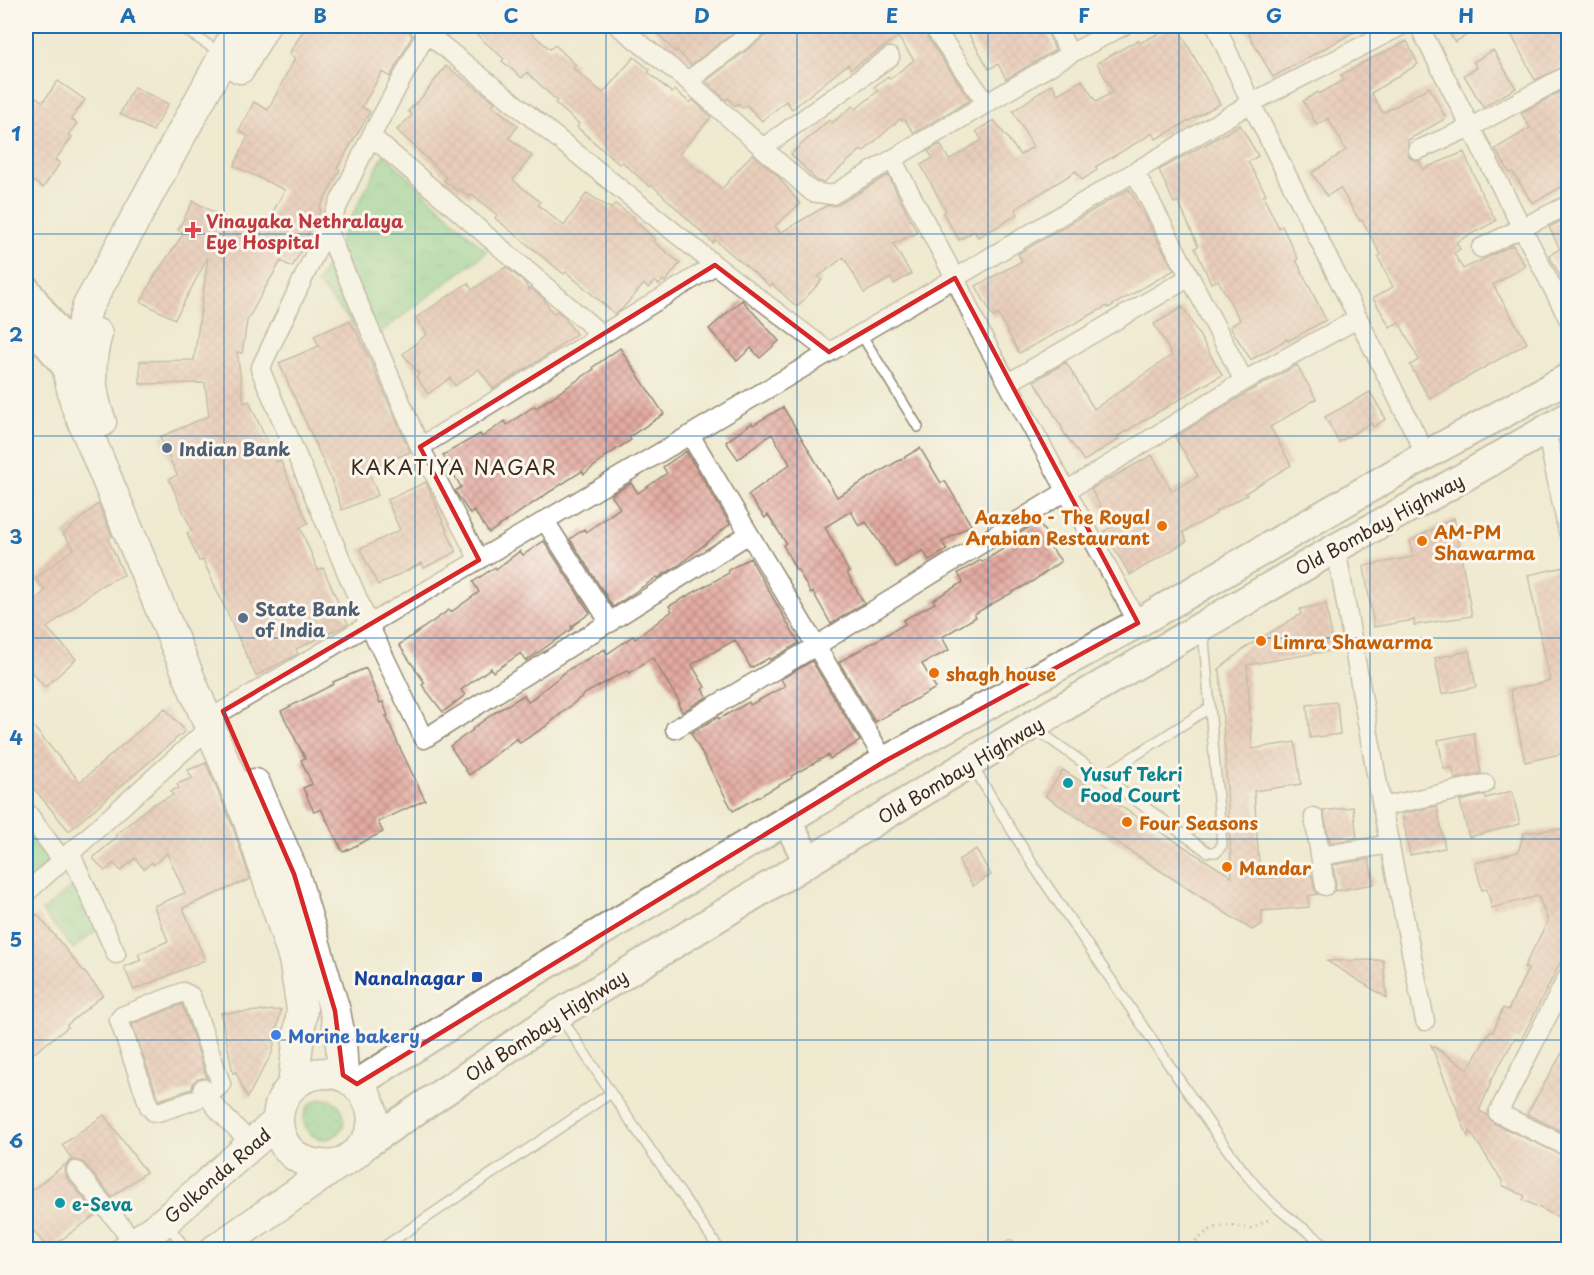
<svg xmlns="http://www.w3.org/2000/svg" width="1594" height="1275" font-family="'Playpen Sans',sans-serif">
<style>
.grass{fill:url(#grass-dots);stroke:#607d56;stroke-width:1.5}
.park{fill:url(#park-crowns);stroke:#607d56;stroke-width:1.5}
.building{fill:url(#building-cross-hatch)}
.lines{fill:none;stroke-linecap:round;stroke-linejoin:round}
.service-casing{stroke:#958a77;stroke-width:12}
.minor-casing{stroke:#958a77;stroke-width:21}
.tertiary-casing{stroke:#958a77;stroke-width:26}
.primary-casing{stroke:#958a77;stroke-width:32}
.trunk-casing{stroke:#958a77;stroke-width:33}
.path{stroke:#958a77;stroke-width:3;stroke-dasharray:1.5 4.5;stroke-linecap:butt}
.service{stroke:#fff;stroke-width:9}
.minor{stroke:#fff;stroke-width:18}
.tertiary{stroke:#fff;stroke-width:22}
.primary{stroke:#fff;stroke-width:28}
.trunk{stroke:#fff;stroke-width:30}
.marked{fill:none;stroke:#d62828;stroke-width:4.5;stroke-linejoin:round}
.grid{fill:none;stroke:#1f6fb2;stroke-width:1.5;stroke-opacity:0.55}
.health-dot{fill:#e0444e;stroke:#fbf7ec;stroke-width:2}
.service-dot{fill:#5c6f8a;stroke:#fbf7ec;stroke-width:2}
.food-dot{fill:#e8710a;stroke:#fbf7ec;stroke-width:2}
.culture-dot{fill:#0f9aa8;stroke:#fbf7ec;stroke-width:2}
.transit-dot{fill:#1a4fb4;stroke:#fbf7ec;stroke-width:2}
.shop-dot{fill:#3f7fe0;stroke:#fbf7ec;stroke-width:2}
.labels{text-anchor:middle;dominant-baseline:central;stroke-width:6;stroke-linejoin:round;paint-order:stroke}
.health-label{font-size:18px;font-weight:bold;fill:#be3a42;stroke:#fbf7ec;text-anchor:start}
.service-label{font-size:18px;font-weight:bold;fill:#4e5e75;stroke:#fbf7ec;text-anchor:start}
.food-label{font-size:18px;font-weight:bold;fill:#c56008;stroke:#fbf7ec;text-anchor:start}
.street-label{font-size:18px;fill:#3b2a1e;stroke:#fbf7ec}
.culture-label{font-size:18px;font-weight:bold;fill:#0d838f;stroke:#fbf7ec;text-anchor:start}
.transit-label{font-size:18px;font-weight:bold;fill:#164399;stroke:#fbf7ec;text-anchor:end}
.shop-label{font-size:18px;font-weight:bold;fill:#366cbe;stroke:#fbf7ec;text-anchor:start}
.neighbourhood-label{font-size:20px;letter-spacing:1.5px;fill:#3b2a1e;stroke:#fbf7ec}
.neatline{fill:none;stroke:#1f6fb2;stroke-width:2}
.grid-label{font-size:20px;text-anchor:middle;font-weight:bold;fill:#1f6fb2}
</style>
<defs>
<pattern id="grass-dots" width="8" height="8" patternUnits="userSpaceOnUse" patternTransform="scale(1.5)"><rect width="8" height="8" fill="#84d08d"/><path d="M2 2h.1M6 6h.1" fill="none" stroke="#6da973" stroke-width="1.8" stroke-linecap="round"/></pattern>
<pattern id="park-crowns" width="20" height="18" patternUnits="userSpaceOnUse" patternTransform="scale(1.5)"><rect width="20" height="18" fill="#84d08d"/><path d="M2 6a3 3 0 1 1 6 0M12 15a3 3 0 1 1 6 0" fill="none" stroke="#6da973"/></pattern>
<pattern id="building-cross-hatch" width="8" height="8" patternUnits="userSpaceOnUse" patternTransform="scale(1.5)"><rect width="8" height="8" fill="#e3aba2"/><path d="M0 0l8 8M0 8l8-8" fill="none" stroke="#b98b83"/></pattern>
</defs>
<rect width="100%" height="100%" fill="#fbf7ec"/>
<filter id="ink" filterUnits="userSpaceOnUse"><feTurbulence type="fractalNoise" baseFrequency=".0167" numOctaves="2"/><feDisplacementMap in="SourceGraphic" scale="12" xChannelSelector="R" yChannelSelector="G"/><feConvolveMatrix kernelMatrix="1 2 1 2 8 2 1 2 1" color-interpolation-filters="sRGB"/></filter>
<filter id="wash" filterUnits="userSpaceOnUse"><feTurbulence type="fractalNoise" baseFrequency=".008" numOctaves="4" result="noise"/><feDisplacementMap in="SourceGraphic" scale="24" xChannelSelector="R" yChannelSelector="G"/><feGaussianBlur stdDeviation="1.35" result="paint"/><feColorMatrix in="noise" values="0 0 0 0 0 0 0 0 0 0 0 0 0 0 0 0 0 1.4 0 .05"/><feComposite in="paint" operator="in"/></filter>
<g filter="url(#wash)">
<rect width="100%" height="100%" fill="#efead0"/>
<!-- grass -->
<path class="grass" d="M304 1119a20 20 0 1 1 40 0a20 20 0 1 1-40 0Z"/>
<!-- park -->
<path class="park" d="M384 154 487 252 369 341 317 284Z
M26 822 55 859 26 885Z
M79 881 99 928 73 949 42 911Z"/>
<g id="blocks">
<!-- building -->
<path class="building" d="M306 26H403L407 28 412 36 390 77 382 72 362 107 370 112 337 168 340 170 319 209 321 210 306 238 308 239 292 267 281 261 265 288 247 321 242 353 237 352 244 403 249 401 276 462 280 460 308 523 300 527 318 570 323 568 348 624 296 649 298 654 256 676 203 560 199 561 187 533 192 531 169 479 177 475 160 437 209 416 205 383 140 384V361L194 360 208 257 175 319 141 302 154 277 184 233 178 230 193 201 259 237 285 190 234 166 248 136 239 131 254 102 268 110 295 58 289 54Z
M467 26H523L550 49 555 45 576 65 573 68 603 93 634 57 650 70 648 72 672 93 675 90 690 103 693 100 711 117 679 154 701 173 702 172 722 189 752 154 777 175 800 204 775 226 780 233 826 206 838 205 888 175 917 233 893 244 911 274 894 284 891 278 864 293 844 257 818 277 822 280 797 307 772 284 770 286 715 240 713 243 652 185 650 187 622 162 619 164 577 127 579 124 555 103 557 101 527 72 522 78 502 61 504 59Z
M651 26H742L691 65 677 50 675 52Z
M771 26H922L924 32 970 100 914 133 904 119 902 121 900 119 863 152 861 150 824 182 817 181 791 154 829 120 832 123 853 106 856 109 878 91 874 87 888 76 890 79 914 60 898 37 851 69 848 64 792 109 786 101 762 121 747 105 743 108 738 103 735 106 728 98 726 100 706 81 767 35Z
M964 26H1045L1055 50 1006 79 998 64 989 69Z
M1173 26H1177L1220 104 1156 139 1153 133 1095 167 1097 170 1082 180 1076 171 1015 209 1018 214 995 228 978 237 974 231 959 240 943 213 946 211 921 165 933 158 928 151 940 144 949 160 982 140 976 131 994 120 1020 155 1033 147 1013 111 1052 84 1058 94 1082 80 1096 102 1113 92 1097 63 1138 40 1140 43Z
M1244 26H1365L1273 77Z
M1445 26H1482L1455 42Z
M1507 26H1569V64L1535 80Z
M1407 41 1418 64 1371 93 1383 113 1429 87 1446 118 1408 140V155L1412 159 1419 161 1423 169 1464 152 1482 194 1496 221 1456 242 1460 249 1454 253 1463 269 1513 245 1525 266 1493 285 1527 343 1430 399 1410 365 1419 360 1399 322 1390 327 1373 298 1393 287 1378 257 1381 255 1362 220 1360 221 1340 188 1327 196 1312 173 1346 150 1328 118 1317 125 1303 101 1318 92 1319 94 1344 80 1341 75 1366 61Z
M1493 50 1516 88 1483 107 1464 75 1477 68 1473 62Z
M446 66 495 102 492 105 518 126 509 138 532 156 513 180 540 202 538 205 564 226 587 193 611 209 615 204 635 218 634 220 655 239 653 241 680 263 665 282 663 280 659 285 655 281 648 288 644 284 622 309 615 314 566 272 564 274 495 218 497 215 472 194 469 197 460 189 457 191 444 180 446 177 397 130 412 115 408 111 422 97Z
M58 81 85 100 71 119 77 123 68 135 72 137 55 160 60 163 43 188 26 176V90L43 102Z
M134 87 168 104 153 131 120 114Z
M1569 87V125L1558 131 1569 149V183L1532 203 1513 172 1510 173 1495 149 1530 128 1521 113Z
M1240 125 1258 156 1248 162 1266 194 1263 196 1279 228 1282 226 1298 259 1296 260 1326 320 1288 341 1287 339 1251 360 1230 327 1240 320 1218 280 1211 283 1195 248 1198 246 1178 201 1174 203 1159 170Z
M1129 189 1174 270 1108 308 1107 306 1019 353 998 314 993 317 976 286 1022 261 1018 254Z
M1569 217V292L1549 255 1560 249 1549 227Z
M506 267 524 282 529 290 531 288 544 299 553 314 557 311 564 317 576 334 546 356 493 389 479 369 455 386 450 378 428 394 416 377 419 374 403 354 427 334 416 318 468 283 472 290Z
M742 300 779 341 760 358 751 348 737 361 709 329Z
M1183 307 1222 375 1151 416 1117 437 1119 439 1084 461 1062 430 1063 429 1034 381 1066 362 1094 409 1172 355 1154 324Z
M349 321 355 329 364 347 410 452 368 470 378 495 342 510 333 483 279 363 319 346 314 336Z
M620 348 664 414 629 437 631 440 603 458 604 459 584 474 582 471 548 493 489 533 474 511 470 514 459 497 455 491 461 487 443 455 480 434 482 437 505 421 507 425 534 406 536 408 594 369 593 367Z
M1297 365 1316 399 1270 427 1291 465 1245 493 1247 495 1215 512 1216 514 1183 532 1187 541 1130 575 1104 531 1112 527 1091 489 1152 455 1172 491 1198 476 1175 437 1250 391Z
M1370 392 1386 419 1373 427 1371 423 1339 442 1325 417Z
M783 407 837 497 920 448 941 483 945 481 971 525 942 542 947 550 929 560 923 550 896 567 866 522 859 526 851 511 825 527 849 572 847 573 864 603 831 624 813 592 811 594 798 570H796L783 545 786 543 768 515 765 518 748 495 790 464 772 434 738 459 726 442 752 423 753 425Z
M686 451 730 524 679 565 658 578 657 577 613 607 570 539 584 529 586 532 620 508 611 495 631 483 638 493 667 473 663 467Z
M426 482 456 552 424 568 422 563 378 585 360 549 400 530 387 500Z
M98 504 112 536 108 539 124 575 100 586 47 628 76 659 45 687 26 666V609L45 591 35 579 74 548 63 534Z
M1454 518 1472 616 1414 625V620L1374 627 1364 566 1413 557 1410 541Z
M1038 522 1052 542 1049 545 1061 561 1033 581 974 614 976 617 942 637 949 650 922 664 936 688 875 722 839 662 905 624 903 620 935 603 933 600 963 582 958 573 981 560 982 562 1016 541 1013 537Z
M544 541 590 613 571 627 573 628 526 661 521 653 493 672 491 668 461 690 465 695 443 712 422 685 425 683 399 645 449 610 451 612 479 592 473 582 495 567 496 569 520 551 523 555Z
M750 558 799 643 770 660 769 658 751 668 735 640 694 663 692 665 705 687 702 689 707 697 682 712 678 704 680 703 652 657 630 673 628 670 586 693 545 727 520 743 517 738 469 775 450 746 473 730 472 729 494 713 524 695 528 702 569 669 605 649 607 654 633 636 635 639 672 611 669 606 729 573 728 570Z
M1569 566V752L1525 762 1510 690 1550 681 1528 575Z
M1326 604 1334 650 1247 665 1252 749 1295 742 1301 784 1254 791 1260 879 1312 875 1314 888 1318 894 1308 896 1309 907 1262 911V924L1252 930 1045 796 1063 770 1232 877 1220 669 1218 670 1246 647 1301 614 1300 609Z
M1469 651 1476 687 1442 694 1435 658Z
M812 661 860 741 830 759 828 755 791 776 792 778 733 811 691 733 718 717 719 719 749 702 750 705 785 686 781 679Z
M366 668 380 703 383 702 388 716H386L399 746 425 800 378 822 383 832 343 852 321 809 314 812 303 788 312 784 301 760 305 758 281 711 334 684 333 682Z
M1337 702 1340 734 1310 738 1307 705Z
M165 708 185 731 69 831 26 779V718L80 782Z
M1474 733 1481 773 1455 779 1452 767 1444 769 1438 740Z
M206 763 233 827 250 879 183 908 205 960 134 990 124 967 141 960 138 954 168 941 154 906 185 893 167 853 153 865 152 862 144 869 135 858 121 871 114 863 105 871 93 858 117 837 116 835 150 806 173 795 171 791 179 788 177 784 192 778 188 770Z
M1512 791 1520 824 1469 837 1460 801 1485 795 1486 798Z
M1437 806 1445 848 1410 855 1402 814Z
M1353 807 1357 838 1330 843 1323 811Z
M1555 829H1569V946L1521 1040 1515 1038 1490 1082 1491 1083 1479 1111 1487 1115 1493 1123 1569 1158V1222L1523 1200 1525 1196 1502 1185 1503 1182 1470 1131 1468 1137 1431 1045 1468 1069 1490 1031 1493 1032 1503 1008 1508 1010 1528 969 1524 967 1548 921 1538 896 1492 908 1487 889 1482 890 1475 863 1518 852 1524 833Z
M976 849 991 875 973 886 958 860Z
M1369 859 1374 884 1335 891 1336 884 1333 865Z
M37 914 103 995 67 1025 68 1027 26 1059V923Z
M1383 960 1387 998 1327 961Z
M182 1004 207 1078 197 1079 193 1083 192 1089 159 1100 132 1024Z
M281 1010 272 1053 247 1098 236 1072 233 1073 221 1013Z
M1569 1041V1135L1527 1114Z
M104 1115 146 1172 112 1197 84 1163 75 1160 69 1162 65 1168 67 1178 97 1214 48 1249 26 1221V1195L72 1159 62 1145Z"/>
</g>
</g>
<g filter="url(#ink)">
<use href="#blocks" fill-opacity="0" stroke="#958a77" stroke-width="1.5"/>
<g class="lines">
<!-- service casing -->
<g class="service-casing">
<path id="service" d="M179 26 221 53
M861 334 918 427
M1036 729 1208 852H1217L1222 845 1203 629
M973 767 1035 868 1219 1138C1236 1161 1253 1185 1273 1204 1292 1221 1313 1235 1333 1250
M1103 776 1209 708
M560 1016 611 1093 720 1250
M166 1223 187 1250
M379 1250 611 1093
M1005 1250 1010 1245 1014 1250"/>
</g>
<!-- minor casing -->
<g class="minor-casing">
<path id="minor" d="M418 26 715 265 829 352
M618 26 688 81 812 192 832 195 1070 54 1123 26
M933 26 986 103
M1056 26 1070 54
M1216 26 1251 103 1426 455
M1419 26 1568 318
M427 32 371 136 260 369 369 625 424 739 749 534
M688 81 760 26
M371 136 602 335
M764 147 890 57
M1418 150 1471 127 1568 75
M892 159 955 278 979 330 1138 623
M1135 172 1244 381
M326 227 420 447 479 560
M1481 248 1568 205
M1008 383 1190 277
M1546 430 1568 532
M690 435 885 761
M420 447 715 265
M545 521 610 623
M1336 548 1382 807 1425 1021
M223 711 1251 103 1401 26
M675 729 816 646 1244 381 1357 319
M1382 807 1485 784
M26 811 62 860
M1314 817 1325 886
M70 852 116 954
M1321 856 1390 844
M26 893 210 727
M1568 976 1498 1113 1568 1147
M183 992 191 996 221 1084C214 1096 173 1107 158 1112H154L149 1106 119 1020 122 1016Z
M203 1088C215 1111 235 1126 252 1144
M76 1171 135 1243"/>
</g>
<!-- tertiary casing -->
<g class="tertiary-casing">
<path id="tertiary" d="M26 285 81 360
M26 322 76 383"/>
</g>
<!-- primary casing -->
<g class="primary-casing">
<path id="primary" d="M787 820 808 862
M357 1084 531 974 885 761 1138 623 1426 455 1568 378
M365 1145 559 1014 1031 726 1336 548 1436 493 1568 417"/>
</g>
<!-- trunk casing -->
<g class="trunk-casing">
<path id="trunk" d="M240 26 88 306 74 350 69 376 76 405 249 821 294 959 302 1009 293 1085
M240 68 264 26
M97 334C88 364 90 394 101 422
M255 784 294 874 335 1011 341 1043 343 1075
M126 1250 165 1221 278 1121
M215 1250 337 1165C367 1151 385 1123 363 1092 354 1080 341 1072 325 1073 262 1075 259 1173 337 1165"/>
</g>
<!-- path -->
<path class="path" d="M1187 1250C1210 1227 1217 1221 1250 1229L1270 1219"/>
<!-- service -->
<use href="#service" class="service"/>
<!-- minor -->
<use href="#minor" class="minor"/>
<!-- tertiary -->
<use href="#tertiary" class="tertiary"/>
<!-- primary -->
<use href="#primary" class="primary"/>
<!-- trunk -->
<use href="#trunk" class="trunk"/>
</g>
</g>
<!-- marked area -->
<path d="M0 0H1594V1275H0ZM715 265 829 352 955 278 1138 623 885 761 357 1084 343 1075 335 1011 294 874 223 711 479 560 420 447Z" fill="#efead0" fill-opacity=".55" fill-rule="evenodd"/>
<path class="marked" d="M715 265 829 352 955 278 1138 623 885 761 357 1084 343 1075 335 1011 294 874 223 711 479 560 420 447Z"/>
<!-- grid -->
<path class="grid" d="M224 26V1250M415 26V1250M606 26V1250M797 26V1250M988 26V1250M1179 26V1250M1370 26V1250M26 234H1568M26 436H1568M26 638H1568M26 839H1568M26 1040H1568"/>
<!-- markers -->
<path class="health-dot" d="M190 221h6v6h6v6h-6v6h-6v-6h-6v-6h6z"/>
<g class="service-dot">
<circle cx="167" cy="448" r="6"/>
<circle cx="243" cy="618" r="6"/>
</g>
<g class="food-dot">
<circle cx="1162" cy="526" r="6"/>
<circle cx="1422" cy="541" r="6"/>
<circle cx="1261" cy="641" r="6"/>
<circle cx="934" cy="673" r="6"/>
<circle cx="1127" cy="822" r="6"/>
<circle cx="1227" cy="867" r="6"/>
</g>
<g class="culture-dot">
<circle cx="1068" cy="783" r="6"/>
<circle cx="60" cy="1203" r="6"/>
</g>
<rect class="transit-dot" x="471" y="971" width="12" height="12" rx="3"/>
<circle class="shop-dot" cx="276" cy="1035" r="6"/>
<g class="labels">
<!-- health labels -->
<g class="health-label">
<text x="206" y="220">Vinayaka Nethralaya<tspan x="206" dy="21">Eye Hospital</tspan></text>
</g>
<!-- service labels -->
<g class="service-label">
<text x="179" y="448">Indian Bank</text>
<text x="255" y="608">State Bank<tspan x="255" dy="21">of India</tspan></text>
</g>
<!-- food labels -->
<g class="food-label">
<text x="1150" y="516" text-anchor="end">Aazebo - The Royal<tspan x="1150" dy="21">Arabian Restaurant</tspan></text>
<text x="1434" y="531">AM-PM<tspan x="1434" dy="21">Shawarma</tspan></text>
<text x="1273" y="641">Limra Shawarma</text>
<text x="946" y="673">shagh house</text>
<text x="1139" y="822">Four Seasons</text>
<text x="1239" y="867">Mandar</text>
</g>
<!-- street labels -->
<g class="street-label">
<text transform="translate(1379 524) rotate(-29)">Old Bombay Highway</text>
<text transform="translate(960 770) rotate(-31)">Old Bombay Highway</text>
<text transform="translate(546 1025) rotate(-33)">Old Bombay Highway</text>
<text transform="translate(217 1175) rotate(-41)">Golkonda Road</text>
</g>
<!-- culture labels -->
<g class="culture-label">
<text x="1080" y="773">Yusuf Tekri<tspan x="1080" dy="21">Food Court</tspan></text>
<text x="72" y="1203">e-Seva</text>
</g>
<!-- transit labels -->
<g class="transit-label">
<text x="465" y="977">Nanalnagar</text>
</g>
<!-- shop labels -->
<g class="shop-label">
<text x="288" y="1035">Morine bakery</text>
</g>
<!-- neighbourhood labels -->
<g class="neighbourhood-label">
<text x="454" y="467">KAKATIYA NAGAR</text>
</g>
</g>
<!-- margin -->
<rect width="1594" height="1275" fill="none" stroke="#fbf7ec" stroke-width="66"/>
<rect x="33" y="33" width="1528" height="1209" class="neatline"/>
<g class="grid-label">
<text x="128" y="23">A</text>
<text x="320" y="23">B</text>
<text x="511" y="23">C</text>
<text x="702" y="23">D</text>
<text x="892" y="23">E</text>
<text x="1084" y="23">F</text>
<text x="1274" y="23">G</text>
<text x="1466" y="23">H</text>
<text x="16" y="141">1</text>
<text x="16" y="342">2</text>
<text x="16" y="544">3</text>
<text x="16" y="745">4</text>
<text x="16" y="947">5</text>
<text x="16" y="1148">6</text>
</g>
</svg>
